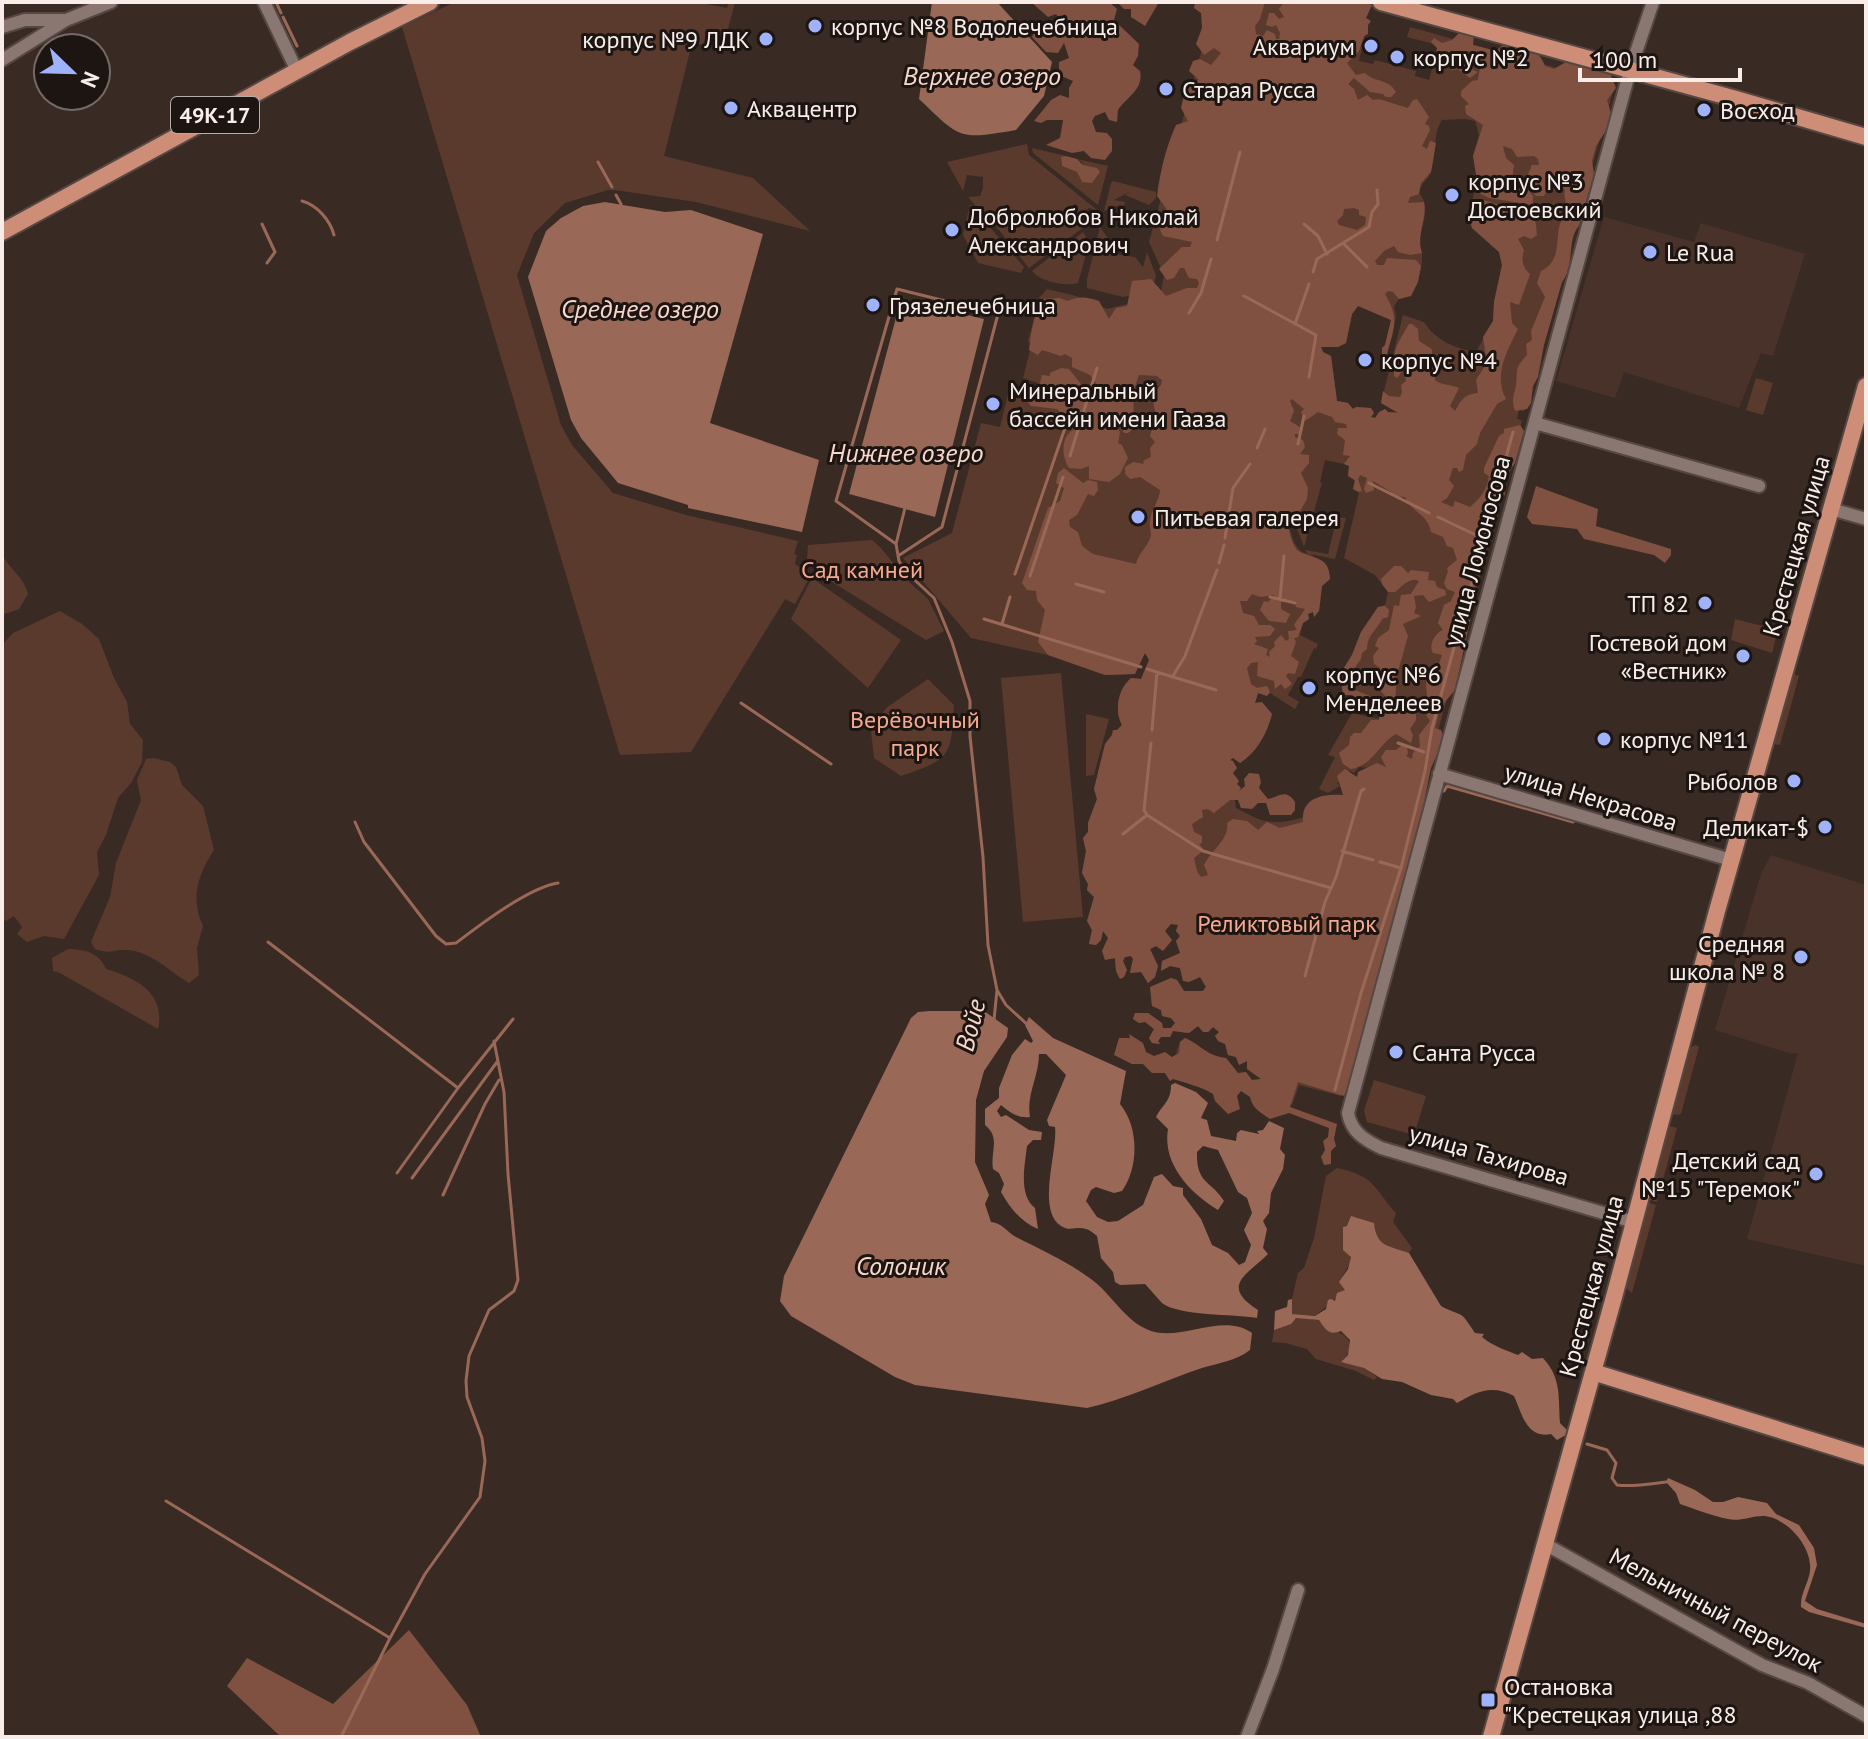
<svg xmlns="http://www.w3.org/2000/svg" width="1868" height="1739" font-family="'PT Sans',sans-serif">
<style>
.built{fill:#49322a}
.green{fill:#5b3a2e;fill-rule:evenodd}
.forest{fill:#805141;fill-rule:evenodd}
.water{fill:#996857}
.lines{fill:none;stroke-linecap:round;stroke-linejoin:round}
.stream{stroke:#996857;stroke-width:3}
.minor-casing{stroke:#554742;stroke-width:16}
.major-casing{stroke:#554742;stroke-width:20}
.minor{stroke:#8b7771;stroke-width:12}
.major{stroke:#ce8d76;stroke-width:16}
.poi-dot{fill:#9fb3fd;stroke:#1c1512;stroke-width:3}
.labels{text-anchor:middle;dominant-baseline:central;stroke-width:6;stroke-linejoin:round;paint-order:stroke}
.shield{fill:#1c1512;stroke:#b6aca8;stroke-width:2}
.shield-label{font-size:22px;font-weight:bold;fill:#f8ede9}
.poi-label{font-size:24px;fill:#f8ede9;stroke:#1c1512;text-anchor:start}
.street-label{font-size:24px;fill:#f8ede9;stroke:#1c1512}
.park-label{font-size:24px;fill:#f6a98e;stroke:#1c1512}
.water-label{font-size:26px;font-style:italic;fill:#f8d7cc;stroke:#1c1512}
</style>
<rect width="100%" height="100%" fill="#3a2a24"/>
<!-- built -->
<path class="built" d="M1604 217 1694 242 1701 223 1805 254 1773 356 1761 353 1739 408 1624 372 1615 398 1556 381Z
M1771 855 1866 885V1266L1747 1239 1798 1053 1792 1054 1715 1030 1761 874Z"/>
<!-- green -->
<path class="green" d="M455 2H695L727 8 729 2H735L723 48 692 43 664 156 753 178 810 231 696 202 615 190H608L565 203 534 233 517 275 561 425 572 445 613 493 686 515 798 541 794 554 797 555 795 564 811 575 795 604 785 599 691 752 620 755 402 27Z
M1215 2H1325L1358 10 1365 35 1359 61 1373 64 1375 60 1416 71 1415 76 1429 80 1436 55 1447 43 1442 46 1407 37 1410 27 1615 84 1524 411 1519 410 1517 418 1522 421 1438 731 1409 865 1341 1096 1299 1085 1292 1105 1176 1054 1180 1042 1185 1038C1201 1045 1207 1056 1226 1058L1238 1073 1246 1072 1252 1080 1261 1079 1247 1069V1061L1239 1065 1236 1057 1228 1055 1225 1044 1218 1041 1215 1036 1219 1032 1213 1027 1208 1032H1203L1198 1026 1189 1033 1173 1031 1170 1037H1161L1158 1041 1160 1044 1152 1043 1149 1038 1154 1029 1145 1022 1139 1023 1133 1019 1135 1013H1148L1162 1023 1163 1029 1171 1028 1175 1023 1171 1018 1162 1016 1161 1010 1152 1006 1150 987 1171 978 1177 980 1184 991H1203L1206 986 1200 977 1189 982 1183 981 1180 968 1170 966 1161 971 1162 961 1180 953 1176 941 1180 936 1176 931 1178 925 1171 924 1165 931 1172 940 1163 951 1156 946 1150 949 1158 966 1155 977 1148 983 1141 972 1130 973 1133 959 1131 956 1125 957 1123 961 1127 970 1124 977 1120 979 1116 971 1115 958 1105 960 1102 951 1108 938 1103 931 1101 940 1096 945 1089 944 1092 930 1087 921 1094 897 1087 890 1088 884 1082 873 1086 851 1083 838 1088 832V823L1097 799 1094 789 1105 744 1112 735 1113 730H1117L1122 725C1114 711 1118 689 1131 678L1141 679 1149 660 1146 653 1140 659 1135 674 1105 675 1048 655 971 638 903 558 952 533 981 423 1000 427 1010 386 1037 393 1038 383 1023 378 1032 343 1028 342 1039 298 1047 289 1076 296 1107 309 1160 296 1164 275 1149 242ZM1465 119 1475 121 1479 135 1473 156 1477 178 1469 217 1472 228 1499 252 1502 265 1494 302 1493 321 1476 352C1456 349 1435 340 1424 322L1403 315 1381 403 1398 412H1388L1385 409 1379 412 1376 418 1371 417 1374 413 1371 408 1356 407 1353 409 1348 403 1337 401 1331 356 1323 352 1321 347H1338L1346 343 1352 314 1358 306 1391 320 1385 345 1382 348V356L1386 358 1396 317 1394 306 1399 299 1411 296C1417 283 1423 268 1422 253 1421 248 1419 247 1419 241 1421 225 1432 208 1419 193 1422 180 1428 182 1431 171 1437 153 1432 136 1442 120ZM1325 460 1349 465 1348 476 1355 481 1353 489 1359 493 1344 558 1375 575 1388 592 1385 605 1378 607 1361 632 1352 655 1340 674 1343 695H1352L1371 707 1378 705 1379 719 1352 713 1328 755 1335 757 1319 789 1328 793 1340 786 1337 783 1350 771 1354 773 1359 767 1370 768 1377 763 1385 767C1353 788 1313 825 1272 822 1259 821 1248 814 1236 808L1229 761 1233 758 1240 763C1256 753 1267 734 1272 714L1262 702 1255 703 1258 693 1267 696 1270 693 1295 709 1299 702 1288 695 1298 677H1301L1314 648 1316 649 1318 644 1300 635 1303 623 1309 619 1308 614 1313 612 1314 617 1319 611 1322 586 1330 579C1329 564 1321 562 1310 554L1335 559 1346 518 1337 517 1328 554 1305 550 1308 554C1293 551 1292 534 1287 519V515L1291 512 1304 547 1322 483 1320 482Z
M1027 144 1029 155 1097 210 1088 208 1085 220 1092 221 1029 268 995 225 991 224 968 197 980 196 983 188V177L967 175 963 191 947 162Z
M1032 148 1066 156 1061 158 1062 166 1077 172 1082 182H1087L1082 162 1077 159 1108 166 1098 205 1033 153Z
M1113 181 1156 192V198L1149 205 1125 195 1131 191 1114 200 1125 202 1124 206 1120 205 1104 211 1111 183Z
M970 204 1024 267 1021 273 978 263 963 235Z
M1100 227 1110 241 1114 242 1113 246 1105 244 1109 253 1135 257 1143 267 1147 252 1156 276 1152 291 1123 297 1087 288V279Z
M1083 232 1086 237 1084 247 1087 251 1078 283C1066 287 1039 281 1032 271Z
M1756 378 1773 383 1763 415 1746 410Z
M872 540 880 547 909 582 928 599 944 631 926 640 824 577 807 560 808 545Z
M4 558C13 572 24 578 28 594L19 609 2 615Z
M812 578 901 640 868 688 791 619Z
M60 611 82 624 99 639 114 678 127 702 130 724 143 740 142 762 131 783 118 798 106 835 97 852 99 875 64 939 44 936 27 942 17 934 22 927 14 916 6 921 2 918V645L13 633Z
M1735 619 1778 630 1772 653 1731 640Z
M1061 673 1083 917 1023 922 1001 678Z
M1793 674 1799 676 1780 745 1773 744Z
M928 679 954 705C951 757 951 759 901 776L874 758 871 731 886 708Z
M1086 714 1109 719 1094 775 1086 776Z
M153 758 170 762 176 767 182 785 203 806 214 850C198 874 190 899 203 926L197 948 199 975 189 983C170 972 151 951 127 950 112 949 112 955 95 949L91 942 110 897 116 863 141 800 137 780 146 759Z
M68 949C84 949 100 953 106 969 136 978 166 993 158 1029L60 973 53 971 52 958Z
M1696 1045 1699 1047 1681 1114 1674 1115 1671 1109 1688 1048Z
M1374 1080 1426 1096 1414 1135 1367 1122 1364 1111Z
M1670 1126 1677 1128 1657 1202 1647 1199 1666 1128Z
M1337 1168C1376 1176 1373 1188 1396 1213L1393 1222 1412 1248 1409 1253C1404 1251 1399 1252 1395 1250 1380 1246 1370 1225 1357 1217L1351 1261 1343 1275 1346 1290 1315 1316 1291 1314 1292 1299 1298 1273 1304 1268 1314 1238 1326 1176Z
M1647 1202 1656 1205 1632 1293 1624 1287Z
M1296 1318 1319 1320 1324 1327C1343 1332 1361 1342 1342 1361L1364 1368 1377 1377 1374 1380 1356 1371 1316 1359 1307 1349 1285 1343 1272 1342 1274 1330Z"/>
<!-- forest -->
<path class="forest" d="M1031 2H1109L1117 9 1114 20 1139 44 1138 56 1133 65 1140 71C1144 89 1127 97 1118 110L1117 122 1109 120 1105 112 1095 116 1092 121 1096 132 1107 133 1112 139V151L1105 160 1091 158 1084 151 1072 153 1046 145 1060 138 1063 120H1047L1041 123 1034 121 1051 100 1060 95 1069 98V88L1073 81 1059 75V62L1069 58 1064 43 1058 53 1046 52 1032 37 1037 27 1060 20 1056 14 1048 17Z
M1117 2H1159L1145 26 1131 17V9H1124Z
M1195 2H1265L1260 19 1255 26 1256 34 1263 36 1267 30 1275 34 1276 39H1279L1280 33 1276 25 1272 27 1266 25 1269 13H1274L1279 19 1284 17 1279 9 1284 2H1365L1372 5 1366 18 1371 21 1368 25V34L1364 36 1359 51 1347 63 1356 75 1365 73C1375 83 1388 78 1396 92L1391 97H1386L1383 94 1370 92 1354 78 1348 84 1354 89 1358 100 1367 95 1373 100 1379 99 1408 108 1413 100 1417 99 1429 117 1425 124 1429 126 1430 130 1422 146 1427 149 1430 141 1436 143 1431 172 1421 183 1419 194 1410 197 1408 203 1424 202C1427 220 1416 236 1422 253L1410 255 1398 252 1394 246 1384 251 1375 261 1377 265H1384L1387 258 1416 260 1421 266 1418 282 1411 296 1399 299 1393 292 1388 291 1385 294C1401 321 1393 329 1386 358L1382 356V348L1385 345 1391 320 1358 306 1352 314 1346 343 1338 347H1321L1323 352 1331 356 1337 401 1348 403 1353 409 1356 407 1371 408 1374 413 1371 417 1375 418 1379 412 1385 409 1388 412 1398 413 1381 403 1383 391 1389 396 1400 397 1402 392 1401 385 1406 381 1405 375 1408 369 1405 368 1397 378 1394 376C1394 347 1394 350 1409 324H1412L1418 329 1419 341 1432 349V354L1426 356 1414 354 1413 362 1422 360 1430 362 1435 372V380C1443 386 1450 384 1459 388L1450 406 1455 411C1461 401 1464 394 1478 393L1476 380 1487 363 1483 337 1493 321 1494 302 1502 265 1499 252 1472 228 1469 217 1472 207 1480 199 1519 211 1534 209 1537 235 1531 239 1524 236 1518 239 1524 250C1521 260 1522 267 1530 274L1519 305 1510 302 1512 323 1518 329C1507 351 1493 375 1506 399L1497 404 1480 433 1477 444 1466 455 1463 470 1459 472 1457 468H1453L1449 480 1454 486 1447 498 1441 502 1453 507 1455 501 1470 507C1481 498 1487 489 1489 476L1484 473V468L1499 436 1504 433V429L1520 425 1524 431 1515 463 1503 481 1505 495 1497 497 1500 509 1476 576 1472 612 1455 690 1440 708 1435 728 1441 730 1444 739 1431 768 1412 861 1374 1003 1360 1044 1354 1074 1344 1096 1298 1082 1290 1107 1337 1124 1334 1139 1336 1146 1331 1151V1164L1324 1165 1321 1157 1325 1150 1323 1141 1328 1137 1329 1128 1289 1113 1270 1119C1261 1113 1252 1108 1250 1097L1241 1091 1237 1096 1240 1109 1228 1114 1215 1101 1213 1094C1202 1087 1186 1083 1173 1079L1170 1081 1165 1073H1152L1143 1064H1132L1114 1055 1119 1038H1130L1129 1034 1143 1043 1146 1052 1154 1056 1165 1052 1172 1057 1179 1053 1180 1042 1185 1038C1201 1045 1207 1056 1226 1058L1238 1073 1246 1072 1252 1080 1261 1079 1247 1069V1061L1239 1065 1236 1057 1228 1055 1225 1044 1218 1041 1215 1036 1219 1032 1213 1027 1208 1032H1203L1198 1026 1189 1033 1173 1031 1170 1037H1161L1158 1041 1160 1044 1152 1043 1149 1038 1154 1029 1145 1022 1139 1023 1133 1019 1135 1013H1148L1162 1023 1163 1028H1171L1175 1023 1171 1018 1162 1016 1161 1010 1152 1006 1150 987 1171 978 1177 980 1184 991H1203L1206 987 1200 977 1189 982 1183 981 1180 968 1170 966 1161 971 1162 961 1180 953 1176 941 1180 936 1176 931 1178 925 1171 924 1165 931 1172 940 1163 951 1156 946 1150 949 1158 966 1155 977 1148 983 1141 972 1130 973 1133 959 1131 956 1125 957 1123 961 1127 970 1124 977 1120 979 1116 971 1115 958 1105 960 1102 951 1108 938 1103 931 1101 940 1096 945 1089 944 1092 930 1087 921 1094 897 1087 890 1088 884 1082 873 1086 851 1083 838 1088 832V823L1097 799 1094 789 1105 744 1112 735 1113 730H1117L1122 725C1114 711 1118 689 1131 678L1141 679 1149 660 1145 653 1135 674 1105 675 1048 655 1038 642 1045 610 1037 600 1036 591 1027 590 1022 583 1048 508 1060 501 1064 488 1056 483 1058 473 1064 468 1083 483 1088 480 1097 482 1098 490 1094 496 1088 494 1077 515 1069 520 1070 527 1078 532 1082 546 1093 554 1136 564C1138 553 1149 546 1151 535 1151 530 1149 526 1150 521 1151 509 1159 502 1160 490L1140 477 1130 479 1125 474V467L1133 462 1144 464 1143 461 1151 457 1150 448 1155 442 1150 436 1156 416 1152 395 1161 385 1162 380 1157 376 1139 375 1134 389 1133 429 1128 433H1124L1119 425 1117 427 1120 432 1118 443 1122 445 1128 458 1120 474 1109 482 1089 479V466L1081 469 1069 468C1062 458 1060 437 1073 430L1068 414H1062L1057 409 1031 406 1028 402 1030 396 1036 395 1040 400 1043 397H1050L1047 392 1039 387 1042 375 1050 376V373L1061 368 1069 369 1085 389 1094 387 1096 383 1090 375 1072 367V358L1065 354 1061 356 1042 350 1038 355 1029 350C1031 331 1034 315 1043 299L1059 298 1068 301C1079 296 1087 297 1099 301L1109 319 1116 308 1127 306 1132 281 1151 279 1166 296 1187 288H1197L1199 283 1197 279 1189 278 1184 268H1180L1174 278 1167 280 1159 269 1182 247H1190L1192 242 1163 236 1160 230 1161 225 1167 222 1166 208 1157 196C1160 172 1166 147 1176 125L1188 121 1181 108 1187 82 1199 80 1189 71 1193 61 1200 59 1211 65 1221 53 1214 48 1204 55 1196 44 1202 28 1201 13 1194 8ZM1354 208 1359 210V215L1366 217 1365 225 1357 230 1339 225 1337 221 1343 215 1344 209ZM1292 399 1304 409 1301 412 1305 421 1318 412 1332 417 1335 422 1346 424 1347 428H1338L1337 434 1345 440 1343 455 1350 456 1344 464 1349 466 1348 476 1355 480 1353 489 1359 492 1362 491 1358 479 1360 475 1367 478 1364 489 1366 493 1374 490 1373 481 1391 492 1392 496 1405 497C1412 513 1428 514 1431 532L1443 537 1447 546 1453 548 1457 560 1447 568 1448 571 1444 583 1447 589 1455 592 1451 601 1444 605 1438 623 1443 630C1435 633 1428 645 1433 653L1442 655 1434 678 1426 682 1428 713 1426 715 1430 721 1419 735 1420 746 1413 753 1412 759 1406 756 1408 754 1407 746 1402 745 1396 750H1386L1381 757 1386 767 1377 763 1358 772 1357 777 1345 769 1337 776 1343 795C1323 794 1301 797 1303 822L1280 828 1267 822 1258 830 1247 821 1233 819 1227 823C1230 838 1212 850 1204 865L1208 875 1201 877 1197 871 1194 858 1204 850 1199 844 1202 843V836L1194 832 1192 824 1203 817 1202 810 1208 809 1214 813 1230 800H1238L1241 808 1252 809 1258 803H1266L1270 815H1291L1295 810V802C1286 788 1279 797 1268 799L1259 788 1261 782 1259 774 1249 773 1244 779 1245 786 1239 791 1241 788 1237 784 1239 781 1233 773 1237 768 1233 761 1230 760 1233 758 1240 763C1256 753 1267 734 1272 714L1262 702 1255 703 1258 693 1267 696 1270 692 1267 686 1257 688 1251 684 1247 668 1251 663 1258 662 1257 676 1274 681 1275 689 1281 684 1285 689 1292 684 1286 676 1288 673 1295 674 1299 662 1291 656 1296 642 1294 638 1298 637 1303 623 1309 619 1308 614 1313 612 1314 617 1319 611 1322 586 1330 579C1329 556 1316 560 1300 552 1292 548 1290 532 1287 523H1278L1283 517 1287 519 1290 512 1299 513 1307 499 1308 488 1301 473 1309 463V455L1300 454 1305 447 1303 440 1295 437V434H1301L1303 429 1290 421 1294 411 1290 401ZM1252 594 1260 597 1275 595 1268 602 1264 601 1260 610 1269 621 1286 623 1290 614 1281 609V602L1295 601 1296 607 1305 609 1294 625 1297 630 1288 631 1289 639 1286 641 1281 635 1274 642 1275 646 1269 652 1270 657 1266 655 1268 649 1254 644 1257 641 1255 637 1270 636 1275 629 1270 625H1259L1254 616 1243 613 1240 601H1247Z
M1461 31 1467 35H1474L1473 45 1496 51 1505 43H1512L1523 55 1528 50C1539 52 1541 57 1545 66L1554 69 1569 60 1609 71 1616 88 1607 100 1611 113 1609 126 1596 146 1592 161 1594 174 1579 226C1567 238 1575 265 1562 282L1544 345 1538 377 1533 386 1531 403 1527 409 1515 411C1511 399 1514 396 1516 385 1518 369 1514 369 1527 355L1526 344 1532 340 1531 331 1545 297 1537 283 1541 271C1560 262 1556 243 1559 228 1560 221 1565 215 1566 209 1567 202 1563 198 1565 190L1551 178 1545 181 1547 190 1544 196H1536L1532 192 1533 180 1528 174 1532 165H1539L1538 159 1534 156 1517 157 1512 149 1503 146 1506 158 1514 165 1512 180 1517 187 1527 189 1533 196V205L1489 198 1479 193 1473 156 1483 125 1466 114 1465 106 1469 104 1461 96V91L1472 81 1478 80C1478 76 1482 60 1484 56L1480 52 1465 51 1473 70 1478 72 1470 78 1458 69 1452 70 1446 62 1440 60 1436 53 1437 48 1431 42 1434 38 1442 43 1452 40Z
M1066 156 1077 159 1083 165 1097 168 1100 172 1092 183 1082 182 1077 172 1062 166 1061 157Z
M1536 486 1598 509 1596 526 1671 549V555L1665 563 1654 555 1584 539 1577 529 1532 524 1527 517Z
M1394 566H1401L1408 573 1411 570 1429 572 1428 580 1435 581 1437 587 1445 590 1446 595 1429 602 1423 595 1414 596 1416 607 1414 613 1421 616 1403 624 1408 636 1397 675 1395 702 1401 710 1409 709 1413 714H1416V720L1410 729 1413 735 1411 743 1396 734C1379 743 1374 765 1351 769L1343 764 1339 753 1349 745 1350 737 1354 733H1361L1371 720H1379L1380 710 1386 704 1385 696 1374 682 1380 668 1374 664 1373 656 1379 648 1375 646 1378 638 1389 630 1394 605 1399 606 1401 595 1411 594 1419 581C1411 576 1402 586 1395 592H1388L1382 584 1381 579Z
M1385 606 1389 610 1388 617 1382 619C1377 630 1367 635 1367 649L1362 653 1361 659 1346 680 1352 682 1355 690 1375 698 1377 705 1371 707 1352 695H1343L1340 674 1352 655 1361 632 1378 607Z
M409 1630 467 1705 481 1737H281L227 1686 247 1658 333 1704Z"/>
<!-- water -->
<path class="water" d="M932 2H997L1052 62 1044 96 1016 130C958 140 961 139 919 99Z
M605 202 665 212 691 210 763 234 710 423 819 460 802 532 688 508V505L618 483 581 438 571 420 528 277 546 231 561 218 583 206Z
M901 299 984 319 935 517 849 494Z
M930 1011H984L1008 1028 1007 1037 984 1071 976 1100 975 1162 989 1195 985 1204 991 1222C1002 1223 1007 1232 1016 1237 1042 1250 1068 1262 1091 1279 1112 1294 1125 1322 1151 1331 1182 1341 1224 1312 1252 1333L1250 1350C1236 1361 1218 1363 1202 1368 1163 1381 1127 1399 1087 1408L915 1385 895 1377 791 1316 780 1301 784 1276 911 1018 918 1012Z
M1029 1017 1053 1038 1126 1071 1120 1104C1139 1127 1139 1167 1122 1191L1114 1193 1096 1187 1091 1190 1086 1201 1097 1217 1108 1222 1118 1221 1143 1205 1154 1177 1162 1174 1173 1186 1183 1188V1195L1201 1219 1212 1245 1228 1253 1239 1265 1245 1262 1251 1245 1244 1230 1252 1213 1247 1198 1238 1192 1218 1150 1203 1146 1197 1152C1196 1184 1211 1180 1224 1201L1218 1210C1190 1193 1162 1164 1168 1129L1156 1117C1163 1104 1171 1101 1171 1085L1175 1083 1196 1092 1208 1103 1201 1118 1207 1120 1211 1136 1236 1141 1237 1133 1241 1130 1259 1134 1257 1131 1263 1130 1269 1121 1284 1128 1280 1149 1285 1155 1283 1169 1271 1193 1269 1213 1263 1221 1267 1229 1263 1248 1268 1254C1250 1273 1218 1285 1258 1310L1257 1318C1234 1314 1178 1316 1162 1303 1156 1297 1151 1290 1145 1284L1120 1285 1115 1282 1113 1272 1101 1258 1097 1236C1093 1233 1090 1230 1086 1229 1076 1226 1070 1232 1061 1226 1036 1210 1058 1151 1055 1127L1049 1126 1047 1120 1066 1075 1046 1054H1039C1039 1076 1026 1095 1030 1117 1019 1119 1009 1112 1001 1105L997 1111 1001 1117 1006 1115 1029 1130 1042 1132 1041 1140H1033L1027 1146C1025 1165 1018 1195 1035 1208L1038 1229C1021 1222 1010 1208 1001 1192L1004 1184 999 1173 993 1169C990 1151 1001 1138 985 1125V1109L999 1098V1088L1012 1055 1025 1039 1031 1043 1033 1041 1025 1025Z
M1351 1216 1374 1223C1376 1247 1390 1246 1409 1253L1441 1306C1465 1319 1458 1307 1475 1333L1484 1334 1482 1337C1493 1346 1505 1350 1518 1355L1522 1352 1532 1359 1543 1358C1562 1379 1558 1397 1560 1423L1567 1430 1566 1435 1557 1440 1551 1434C1526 1439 1522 1413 1514 1396 1492 1384 1476 1392 1457 1403L1453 1399 1431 1395 1402 1382 1382 1379 1364 1368 1341 1362 1348 1355 1350 1340 1341 1331C1329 1336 1325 1329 1319 1320L1296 1318 1291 1324 1274 1330 1275 1311 1287 1307 1288 1300 1292 1299V1314L1315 1316 1326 1309 1328 1300 1331 1299 1335 1301 1337 1293 1345 1290 1339 1282 1348 1269 1351 1257 1343 1250V1227L1347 1226Z
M1668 1478 1695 1490 1713 1502H1723L1738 1497 1767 1503 1776 1514 1799 1525 1814 1548 1817 1565 1805 1601 1817 1609 1866 1624V1628L1809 1612 1801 1607C1800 1591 1812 1579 1810 1564 1808 1543 1787 1519 1765 1516 1753 1515 1740 1522 1728 1519 1712 1516 1695 1509 1680 1504L1676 1493 1666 1482Z"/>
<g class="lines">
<!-- stream -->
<path class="stream" d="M276 2 281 13
M283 17 297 46
M598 162 612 187
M616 195 621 204
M302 201C317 205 330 220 334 235
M262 224 275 252 267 263
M1304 224 1318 236 1327 254
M1217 240 1240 152
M1344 244 1367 267
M1313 272 1317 259 1369 227 1372 212 1378 204 1377 190
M1244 296 1316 335 1309 377
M1189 313 1201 293 1211 259
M1295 324 1309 284
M1298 444 1304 416
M1257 448 1265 429
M1070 456 1097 368
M1369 483 1429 513
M905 508 896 544 899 561 905 571 934 598 952 642 970 701V736L983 857 988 945 997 990 994 1020
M1438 517 1482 538
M1225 538 1233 488 1250 464
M896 544 836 501 897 289 998 314 942 527 898 556
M1219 563 1224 545
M1015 574 1066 425
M1030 576 1063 477
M1076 584 1104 592
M1270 597 1295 603
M1280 599 1284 556
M984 619 1141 667
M1002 624 1010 597
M1147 669 1216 690
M1173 676 1185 656 1217 570
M741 703 831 764
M1152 730 1157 672
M1151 743 1144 810 1147 815 1203 851 1331 888
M1398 743 1424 752
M1441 791H1444L1447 786 1573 822
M355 822 364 842 436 936 446 944 456 943C481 924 528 888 558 883
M1123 834 1147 815
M1342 851 1373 860
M1380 862 1401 868
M268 942 458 1088
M1305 976 1325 902 1336 877 1361 791 1364 789
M997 990 1006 1005 1029 1026
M1335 1090 1361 993 1401 868 1425 771 1432 728 1513 432
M397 1173 458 1088 513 1019
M412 1178 497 1062
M443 1195 485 1104 499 1080
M1587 1444 1607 1450 1616 1463 1612 1478 1617 1485C1634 1487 1649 1484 1666 1482
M166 1501 390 1638
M341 1737 390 1638 425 1574 480 1497 485 1461 482 1438 467 1397 466 1381 469 1356 489 1310 514 1291 518 1280 508 1174 504 1092 494 1041"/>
<!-- minor casing -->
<g class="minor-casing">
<path id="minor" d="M264 2 297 71
M2 27 25 20H63
M2 60 66 20 111 2
M1535 423 1759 486
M1831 509 1866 519
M1439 774 1731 860
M1634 1222 1381 1148C1365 1140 1351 1132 1348 1113L1630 70 1653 2
M1545 1544 1762 1665 1808 1683 1866 1716
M1247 1737 1273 1669 1298 1590"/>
</g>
<!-- major casing -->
<g class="major-casing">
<path id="major" d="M1381 2 1736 99 1866 137
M2 232 350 42 430 2
M1593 1372 1866 1457
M1491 1737 1614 1297 1717 911 1866 386"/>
</g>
<!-- minor -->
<use href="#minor" class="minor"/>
<!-- major -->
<use href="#major" class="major"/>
</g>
<!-- markers -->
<g class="poi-dot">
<circle cx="815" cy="26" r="8"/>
<circle cx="766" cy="39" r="8"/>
<circle cx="1371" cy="46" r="8"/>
<circle cx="1397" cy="57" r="8"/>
<circle cx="1166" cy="89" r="8"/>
<circle cx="731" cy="108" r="8"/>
<circle cx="1704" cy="110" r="8"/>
<circle cx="1452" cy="195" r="8"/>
<circle cx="952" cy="230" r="8"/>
<circle cx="1650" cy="252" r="8"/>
<circle cx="873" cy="305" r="8"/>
<circle cx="1365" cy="360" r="8"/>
<circle cx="993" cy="404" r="8"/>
<circle cx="1138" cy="517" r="8"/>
<circle cx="1705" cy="603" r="8"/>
<circle cx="1743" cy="656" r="8"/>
<circle cx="1309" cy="688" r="8"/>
<circle cx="1604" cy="739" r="8"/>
<circle cx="1794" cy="781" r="8"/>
<circle cx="1825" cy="827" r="8"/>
<circle cx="1801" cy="957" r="8"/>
<circle cx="1396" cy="1052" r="8"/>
<circle cx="1816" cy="1174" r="8"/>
<rect x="1480" y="1692" width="16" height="16" rx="4"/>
</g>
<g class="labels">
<!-- shield labels -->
<rect class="shield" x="171" y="97" width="88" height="36" rx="6"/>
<g class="shield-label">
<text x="215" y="115">49К-17</text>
</g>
<!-- poi labels -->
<g class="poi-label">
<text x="831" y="26">корпус №8 Водолечебница</text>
<text x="750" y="39" text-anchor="end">корпус №9 ЛДК</text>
<text x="1355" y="46" text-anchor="end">Аквариум</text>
<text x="1413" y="57">корпус №2</text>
<text x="1182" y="89">Старая Русса</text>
<text x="747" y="108">Аквацентр</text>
<text x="1720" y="110">Восход</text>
<text x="1468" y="181">корпус №3<tspan x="1468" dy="28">Достоевский</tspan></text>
<text x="968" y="216">Добролюбов Николай<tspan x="968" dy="28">Александрович</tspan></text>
<text x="1666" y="252">Le Rua</text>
<text x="889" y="305">Грязелечебница</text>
<text x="1381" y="360">корпус №4</text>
<text x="1009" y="390">Минеральный<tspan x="1009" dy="28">бассейн имени Гааза</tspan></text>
<text x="1154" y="517">Питьевая галерея</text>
<text x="1689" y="603" text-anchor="end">ТП 82</text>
<text x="1727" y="642" text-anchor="end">Гостевой дом<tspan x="1727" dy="28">«Вестник»</tspan></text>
<text x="1325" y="674">корпус №6<tspan x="1325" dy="28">Менделеев</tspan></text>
<text x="1620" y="739">корпус №11</text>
<text x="1778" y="781" text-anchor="end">Рыболов</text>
<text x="1809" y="827" text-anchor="end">Деликат-$</text>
<text x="1785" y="943" text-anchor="end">Средняя<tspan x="1785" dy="28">школа № 8</tspan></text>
<text x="1412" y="1052">Санта Русса</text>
<text x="1800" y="1160" text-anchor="end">Детский сад<tspan x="1800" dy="28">№15 "Теремок"</tspan></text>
<text x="1504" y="1686">Остановка<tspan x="1504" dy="28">"Крестецкая улица ,88</tspan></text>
</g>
<!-- street labels -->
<g class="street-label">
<text transform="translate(1796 546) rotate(-74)">Крестецкая улица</text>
<text transform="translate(1477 551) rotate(-75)">улица Ломоносова</text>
<text transform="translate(1591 797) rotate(17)">улица Некрасова</text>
<text transform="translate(1489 1155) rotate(16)">улица Тахирова</text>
<text transform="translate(1591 1286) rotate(-75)">Крестецкая улица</text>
<text transform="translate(1716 1610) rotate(28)">Мельничный переулок</text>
</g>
<!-- park labels -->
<g class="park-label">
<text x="862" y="569">Сад камней</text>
<text x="915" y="719">Верёвочный<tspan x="915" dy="28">парк</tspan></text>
<text x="1287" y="923">Реликтовый парк</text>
</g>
<!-- water labels -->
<g class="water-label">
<text x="982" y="75">Верхнее озеро</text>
<text x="640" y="308">Среднее озеро</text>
<text x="906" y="452">Нижнее озеро</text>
<text transform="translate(970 1025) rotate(-76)">Войе</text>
<text x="901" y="1265">Солоник</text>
</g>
</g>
<!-- border -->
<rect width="1868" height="1739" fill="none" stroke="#f8ede9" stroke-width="8"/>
<!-- north arrow -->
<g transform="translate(72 72) rotate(113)"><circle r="38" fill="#1c1512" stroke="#746b68" stroke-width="2"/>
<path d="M0-6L14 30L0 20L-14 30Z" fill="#9fb3fd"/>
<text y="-12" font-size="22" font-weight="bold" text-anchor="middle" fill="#f8ede9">N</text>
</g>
<!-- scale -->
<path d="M1580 68v12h160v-12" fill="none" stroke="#f8ede9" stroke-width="4"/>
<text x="1592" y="68" font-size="24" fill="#f8ede9" stroke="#1c1512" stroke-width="6" paint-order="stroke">100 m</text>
</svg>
